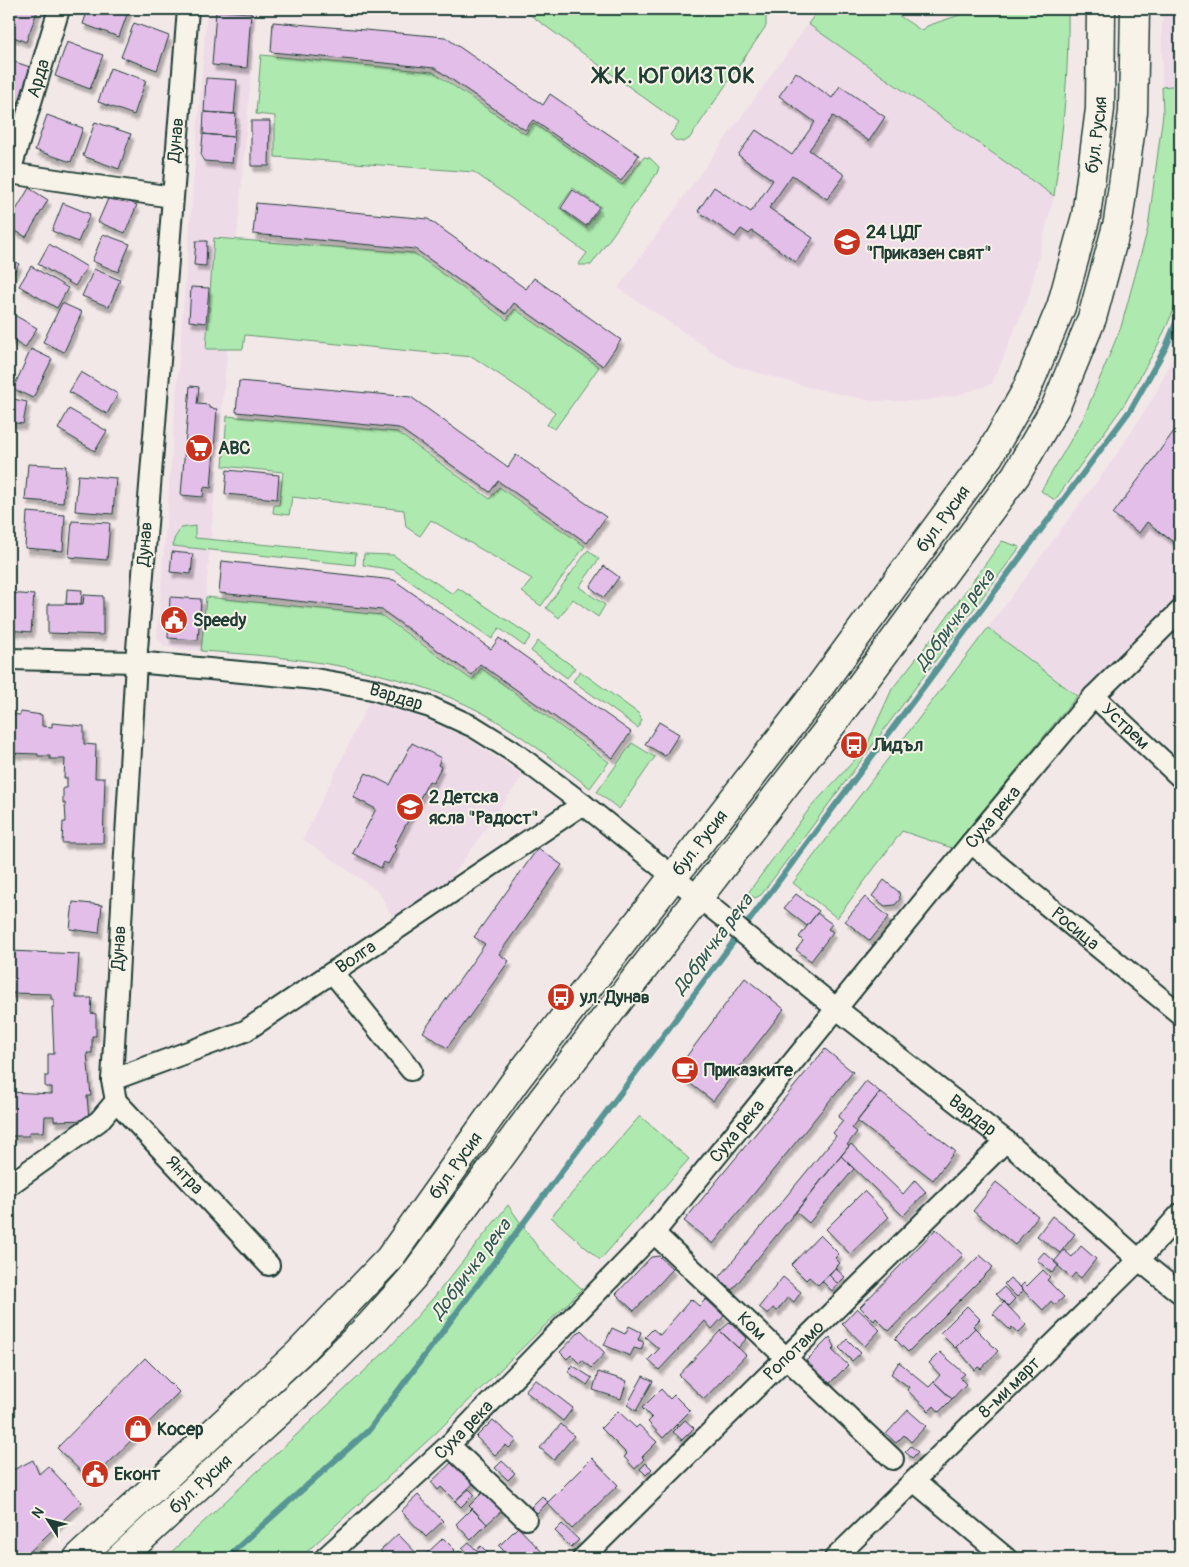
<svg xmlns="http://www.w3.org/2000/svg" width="1189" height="1567" font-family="Pangolin,sans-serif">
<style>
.built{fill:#eedbe8}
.green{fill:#aeeaaf;stroke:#669472;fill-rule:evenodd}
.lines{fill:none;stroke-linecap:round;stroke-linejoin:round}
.stream{stroke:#589595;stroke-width:6}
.building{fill:#e2bee9;stroke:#1f3d34;filter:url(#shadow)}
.street-casing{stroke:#1f3d34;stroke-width:24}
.secondary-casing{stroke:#1f3d34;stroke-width:31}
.street{stroke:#f7f3e8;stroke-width:20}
.secondary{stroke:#f7f3e8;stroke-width:28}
.labels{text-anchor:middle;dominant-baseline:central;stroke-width:4;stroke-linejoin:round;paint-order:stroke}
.street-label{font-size:18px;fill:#1f3d34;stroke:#f7f3e8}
.poi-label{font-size:18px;font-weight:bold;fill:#1f3d34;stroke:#f7f3e8;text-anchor:start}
.water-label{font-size:19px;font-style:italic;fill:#325a54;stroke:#f7f3e8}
.district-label{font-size:22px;font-weight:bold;letter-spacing:1px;fill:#1f3d34;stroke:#f7f3e8}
</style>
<defs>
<filter id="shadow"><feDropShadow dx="3" dy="5.5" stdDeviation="1" flood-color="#0004"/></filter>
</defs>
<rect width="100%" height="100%" fill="#f3e8e8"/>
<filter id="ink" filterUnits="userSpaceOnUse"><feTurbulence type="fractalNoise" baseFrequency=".02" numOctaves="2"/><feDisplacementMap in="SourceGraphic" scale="10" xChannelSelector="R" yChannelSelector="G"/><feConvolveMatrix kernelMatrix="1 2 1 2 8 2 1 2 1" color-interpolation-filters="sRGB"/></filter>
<g filter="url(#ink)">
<!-- built -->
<path class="built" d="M207 9H257L201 651 165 647 157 637Z
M1162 9H1180V85L1162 87Z
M808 24 1054 196 1029 296 992 384 955 396 920 401H872L808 387 734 366 618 288Z
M1180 343V593L1077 696 988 628 1122 447 1154 396Z
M369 702 425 719 467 738 523 775 444 889 396 923 378 891 303 839Z"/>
<!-- green -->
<path class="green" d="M522 9H705L708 11 710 9H757L766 16V26L689 139 683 142 675 140 670 135 679 123Z
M819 9H889L922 31 927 26 977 9H1068C1069 72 1063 133 1054 196L808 24Z
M261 55 433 72 525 134 533 123 622 185 644 157 650 158 659 167 657 173 591 265H578L587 253 474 172 275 157V116L256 114ZM573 188 601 207 586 228 559 208Z
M1180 85V296L1159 343 1124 405 1055 500 1041 491 1083 419 1121 327 1148 228 1163 114 1162 87Z
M214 238 414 253 507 320 515 309 599 367 555 429 547 425 555 412 473 357 245 335 243 349H206Z
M227 416 397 432 490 499 499 487 585 546 541 606 522 592 532 579 431 520 420 536 406 527 404 510 292 497 289 515 273 513 274 505H279L283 472 223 466Z
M195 526V538L356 553 355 565 173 546 174 539 181 528Z
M1002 541 1020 547 761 895 755 898 748 893 810 808 865 749 892 689 922 651Z
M588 550 599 559 579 587 605 605 598 617 573 599 559 618 546 608Z
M364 554 393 555 453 594 458 588 531 636 524 646 499 628 492 639 394 570 363 565Z
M206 597 381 615 472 680 481 668 609 762 590 788C555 761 520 733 481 712 395 667 296 657 201 651Z
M988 628 1077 696 952 848 902 831 837 918 793 883Z
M538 641 575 668 567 678 531 651Z
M580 671 638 713 642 720 638 728 573 681Z
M632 743 655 757 619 809 597 792Z
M640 1116 689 1159 600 1260 551 1217Z
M508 1205 539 1249 582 1289 436 1433 300 1558H165L390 1347 435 1296Z"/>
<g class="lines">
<!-- stream -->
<path class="stream" d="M226 1558 369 1430 1131 409 1166 347 1180 313"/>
</g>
<!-- building -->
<path class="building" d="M9 9H38L26 42 9 35Z
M88 9H129L119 37 83 24Z
M216 11 251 13 247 68 212 65Z
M1180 11V35L1176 12Z
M273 22 445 37 543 105 550 94 639 155 621 181 533 120 525 130 435 68 271 52Z
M134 23 169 36 157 70 121 57Z
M67 42 103 55 90 89 55 76Z
M9 60 33 68 21 103 9 98Z
M110 68 146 80 134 115 98 102Z
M796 72 832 98 840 86 885 117 869 141 833 116 809 150 845 175 827 199 792 175 769 208 813 238 796 262 752 231 749 234 741 229 735 237 698 211 714 187 751 212 773 180 738 155 756 130 792 155 815 122 779 96Z
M206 78 237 80 234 114 204 112Z
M9 107 19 111 9 140Z
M204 112 236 114 234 137 203 134Z
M47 115 83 128 71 162 35 150Z
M251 121H270L269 166H251Z
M95 122 131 134 119 169 83 156Z
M203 134 234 137 232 163 204 161 201 156Z
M29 188 48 200 26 237 9 227V222Z
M573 190 599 207 586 226 561 208Z
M110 194 137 205 125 233 98 222Z
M63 203 90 214 78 242 52 231Z
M256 203 428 219 526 289 534 278 621 340 603 366 514 303 506 314 415 249 253 234Z
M103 234 130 244 118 272 92 261Z
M196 241H207L206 266 194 265Z
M49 244 87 267 75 286 38 264Z
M9 258 19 264 9 281Z
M31 266 68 288 57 308 19 286Z
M94 269 120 280 109 307 82 296Z
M191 287 209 288 206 323 189 321Z
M62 303 82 312 64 352 43 342Z
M9 312 37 328 25 348 9 338Z
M31 349 52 359 33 398 13 389Z
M81 372 118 394 107 414 69 392Z
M239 381 411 397 508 467 516 455 606 517 587 543 498 481 490 492 399 428 236 412Z
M190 386 199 387 197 404 209 405V408L217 409 211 488 204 487 203 497 181 495Z
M9 398 27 402 23 424 9 422Z
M69 409 107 431 95 451 58 429Z
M1180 423V547L1147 522 1139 533 1113 514Z
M28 464 66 466 63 503 25 500Z
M227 470 279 475 277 499 225 494Z
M78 475 116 478 113 514 75 511Z
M27 512 65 515 63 551 25 548Z
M72 521 110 523 107 560 69 557Z
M172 552 193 554 191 574 170 572Z
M222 561 394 580 491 649 499 638 631 732 613 758 480 664 472 675 382 610 219 593Z
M604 566 619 577 604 598 590 587Z
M67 589 82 590 81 604H66Z
M9 593 34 595 31 632 9 630Z
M84 595 103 596V635L48 633V604H83Z
M170 597 201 599 198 640 168 638Z
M21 712 42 715V726L52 727V723L84 726V744L96 745 95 778H105L103 843H62L63 822H66L65 803H63V788H67V778H64L65 759H50V756H38V754L9 753V714L20 715Z
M659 722 679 734 665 756 645 744Z
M412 743 441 758 438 765 441 767 433 783 429 781 394 847 396 849 388 864 384 862 381 868 353 853 376 809 353 797 366 773 390 785Z
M538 848 562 865 499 954 509 961 447 1048 423 1032 485 944 474 937Z
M884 880 899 892 900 899 895 905 885 906 872 896Z
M796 894 819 911 807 926 784 908Z
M865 897 889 917 870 941 845 921Z
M73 902 102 905 99 933 70 929Z
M817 913 832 924 828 929 833 932 811 961 796 950 803 941 799 937Z
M9 941 10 951 79 954 76 998H92L91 1013 96 1014V1036H92V1053H87L91 1096H87L89 1120 54 1121V1116H45L44 1132H29V1136H9V1092L52 1094V1087H45V1076H48V1054H54L52 1007H54V999H51V994L9 993Z
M745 978 784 1009 713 1101 675 1072Z
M825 1049 853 1072 713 1244 684 1221Z
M866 1081 880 1092 852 1128 857 1132 847 1145 849 1146 732 1290 718 1279 836 1136 833 1133 843 1121 838 1117Z
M880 1092 955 1151 933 1180 857 1121Z
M851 1144 903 1194 915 1180 926 1192 903 1216 841 1156Z
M841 1156 854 1169 809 1223 796 1212Z
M996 1182 1038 1216 1015 1245 973 1211Z
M864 1191 889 1217 850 1254 826 1229Z
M1052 1216 1075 1234 1060 1253 1037 1236Z
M936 1229 963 1255 889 1331 876 1318 874 1321 860 1307Z
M820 1235 839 1254 835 1258 840 1263 818 1285 809 1277 806 1280 791 1265Z
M1081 1246 1096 1259 1081 1278 1075 1273 1071 1278 1054 1262 1064 1250 1072 1257Z
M1044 1252 1059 1265 1052 1273 1037 1260Z
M980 1255 993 1267 908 1352 895 1339Z
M659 1256 673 1269 634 1311 616 1294 651 1257Z
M835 1268 845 1277 838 1284 829 1275Z
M1043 1270 1050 1277 1047 1280 1064 1297 1055 1305 1051 1301 1043 1310 1020 1287 1024 1283 1027 1286Z
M829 1275 838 1284 832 1291 822 1281Z
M783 1277 801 1292 794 1302 788 1297 777 1311 773 1308 768 1314 759 1307Z
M1010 1278 1024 1290 1017 1297 1004 1284Z
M1004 1287 1015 1299 1008 1306 996 1294Z
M691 1299 699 1306 706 1299 724 1316 712 1329 705 1321 659 1370 648 1360 659 1349 645 1337 653 1329 660 1335Z
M1004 1302 1026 1325 1018 1333 1012 1327 1010 1330 993 1314Z
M967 1306 980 1319 973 1326 975 1328 955 1348 940 1333Z
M857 1308 880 1330 865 1346 842 1324Z
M730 1322 747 1338 738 1348 720 1331Z
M629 1326 641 1332 638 1340 644 1342 641 1350 634 1348 630 1356 604 1345 612 1328 625 1334Z
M975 1328 998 1351 981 1369 978 1367 975 1370 956 1347Z
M581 1330 605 1353 591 1368 582 1360 579 1363 571 1355 567 1359 560 1352Z
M720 1331 746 1355 704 1399 679 1375Z
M830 1337 835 1347 832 1350 848 1365 828 1385 805 1362Z
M847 1339 861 1353 852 1361 839 1348Z
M940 1352 965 1374 960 1378 966 1384 952 1399 934 1382 940 1375 929 1363Z
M145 1358 179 1392 91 1481 57 1448Z
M899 1362 929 1387 934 1382 952 1399 939 1412 934 1406 929 1411 907 1390 909 1387 891 1374Z
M572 1365 592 1378 587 1385 568 1372Z
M598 1372 627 1381 621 1399 593 1390Z
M643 1376 653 1381 636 1411 627 1405Z
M535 1379 573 1408 563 1421 525 1391Z
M661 1389 670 1399 674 1395 690 1411 663 1438 648 1422 652 1418 642 1408Z
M908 1410 926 1426 911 1442 904 1435 896 1443 886 1434Z
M618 1411 636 1428 639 1425 657 1442 642 1457 644 1459 635 1469 624 1457 627 1454 601 1428Z
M493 1420 517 1441 509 1448 506 1445 495 1455 476 1437Z
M685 1420 694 1428 682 1440 673 1432Z
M561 1424 574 1436 554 1460 540 1448Z
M911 1446 918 1452 912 1458 905 1452Z
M592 1458 618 1485 572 1529 547 1503Z
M33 1460 39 1474 48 1466 82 1502 23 1558H9V1472Z
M454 1460 475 1482 455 1501 441 1487 438 1490 431 1482Z
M502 1461 515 1473 508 1480 495 1468Z
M646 1463 652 1469 646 1475 640 1469Z
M487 1488 506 1507 487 1524 469 1506Z
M469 1489 474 1494 461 1507 455 1501Z
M418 1495 443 1521 426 1537 401 1511Z
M542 1496 548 1502 537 1513 531 1507Z
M472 1508 487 1524 471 1540 456 1524Z
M562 1524 579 1540 571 1547 555 1531Z
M518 1527 545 1555 542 1558H511L499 1546Z
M398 1534 421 1558H387L380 1551Z
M443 1538 455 1550 446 1558H422Z
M469 1542 476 1550 481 1546 493 1558H472L462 1548Z
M459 1551 466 1558H451Z"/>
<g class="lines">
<!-- street casing -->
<g class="street-casing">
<g id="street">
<path id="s1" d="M188 9 136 662 112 1080 116 1101 269 1265"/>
<path d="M9 173 172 197"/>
<path id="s2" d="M9 175 59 9"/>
<path id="s3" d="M9 659 136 662 315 679 372 689 430 707 474 727 511 750 583 804 837 1009 1006 1141 1139 1260 1180 1293"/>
<path id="s4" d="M1094 696 1180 777"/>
<path id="s5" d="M971 843 1180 1014"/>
<path d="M333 973 411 1070"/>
<path id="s6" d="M112 1080 245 1031 583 804"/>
<path d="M9 1185 99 1121 116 1101"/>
<path id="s7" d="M654 1233 893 1459"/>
<path d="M449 1445 526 1519"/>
<path d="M914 1481 1006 1558"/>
<path id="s8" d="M325 1558 449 1445 654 1233 971 843 1094 696 1180 611"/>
<path id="s9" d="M583 1558 1006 1141"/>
<path id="s10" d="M835 1558 1139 1260 1180 1214"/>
</g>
</g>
<!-- secondary casing -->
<g class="secondary-casing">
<g id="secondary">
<path id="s11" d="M78 1558 299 1353 389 1259 516 1080 807 704 989 456 1026 391 1061 307 1086 216 1100 109 1101 9"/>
<path id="s12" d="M120 1558 319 1375 369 1326 412 1278 542 1100 833 723 1016 475 1056 406 1092 318 1118 222 1133 112 1135 9"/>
</g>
</g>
<!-- street -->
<use href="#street" class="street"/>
<!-- secondary -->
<use href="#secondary" class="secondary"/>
</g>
</g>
<!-- icons -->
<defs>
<g id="school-disc" transform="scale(1.4375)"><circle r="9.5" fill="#c8321e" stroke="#f7f3e8"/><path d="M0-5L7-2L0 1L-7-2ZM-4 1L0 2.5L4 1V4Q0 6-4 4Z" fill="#fff"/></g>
<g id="supermarket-disc" transform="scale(1.4375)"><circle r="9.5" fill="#c8321e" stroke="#f7f3e8"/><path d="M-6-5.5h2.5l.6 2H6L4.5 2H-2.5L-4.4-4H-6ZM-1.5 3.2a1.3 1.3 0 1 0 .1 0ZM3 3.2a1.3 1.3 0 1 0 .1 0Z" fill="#fff"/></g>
<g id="civic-disc" transform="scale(1.4375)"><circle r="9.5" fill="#c8321e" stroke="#f7f3e8"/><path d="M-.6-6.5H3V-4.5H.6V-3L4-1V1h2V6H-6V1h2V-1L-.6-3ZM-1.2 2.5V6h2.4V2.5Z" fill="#fff"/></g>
<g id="bus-disc" transform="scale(1.4375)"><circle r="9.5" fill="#c8321e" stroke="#f7f3e8"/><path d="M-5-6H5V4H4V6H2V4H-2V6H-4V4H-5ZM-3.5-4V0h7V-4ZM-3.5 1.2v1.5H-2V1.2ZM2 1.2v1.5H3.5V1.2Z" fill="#fff"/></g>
<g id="cafe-disc" transform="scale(1.4375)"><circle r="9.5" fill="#c8321e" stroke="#f7f3e8"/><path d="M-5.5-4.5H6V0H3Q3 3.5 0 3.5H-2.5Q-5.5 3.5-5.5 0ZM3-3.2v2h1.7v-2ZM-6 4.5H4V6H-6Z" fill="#fff"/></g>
<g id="shop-disc" transform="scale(1.4375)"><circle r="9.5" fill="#c8321e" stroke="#f7f3e8"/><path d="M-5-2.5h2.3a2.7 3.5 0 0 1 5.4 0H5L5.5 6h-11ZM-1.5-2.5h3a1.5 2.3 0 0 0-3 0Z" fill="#fff"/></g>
</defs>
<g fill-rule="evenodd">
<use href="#school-disc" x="847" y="242"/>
<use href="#supermarket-disc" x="199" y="448"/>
<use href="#civic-disc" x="174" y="620"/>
<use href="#bus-disc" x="854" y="745"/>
<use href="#school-disc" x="410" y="807"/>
<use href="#bus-disc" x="561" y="997"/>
<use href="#cafe-disc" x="685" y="1070"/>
<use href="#shop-disc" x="138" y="1429"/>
<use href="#civic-disc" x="95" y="1474"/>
</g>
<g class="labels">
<!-- street labels -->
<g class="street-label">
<text stroke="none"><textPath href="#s2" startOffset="101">Арда</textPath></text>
<text stroke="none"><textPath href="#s11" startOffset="1776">бул. Русия</textPath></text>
<text transform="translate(176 140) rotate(-85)">Дунав</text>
<text stroke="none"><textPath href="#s11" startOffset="1356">бул. Русия</textPath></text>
<text transform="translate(145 544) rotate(-86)">Дунав</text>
<text stroke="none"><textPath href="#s3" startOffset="390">Вардар</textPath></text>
<text stroke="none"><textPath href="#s4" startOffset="44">Устрем</textPath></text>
<text stroke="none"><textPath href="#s8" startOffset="999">Суха река</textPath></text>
<text stroke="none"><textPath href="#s11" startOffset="951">бул. Русия</textPath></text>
<text stroke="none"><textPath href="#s5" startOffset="135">Росица</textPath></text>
<text transform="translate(119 948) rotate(-87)">Дунав</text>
<text stroke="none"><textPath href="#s6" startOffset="275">Волга</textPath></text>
<text stroke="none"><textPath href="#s3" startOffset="1106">Вардар</textPath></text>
<text stroke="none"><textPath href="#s8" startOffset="594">Суха река</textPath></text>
<text stroke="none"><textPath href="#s11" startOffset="546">бул. Русия</textPath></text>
<text stroke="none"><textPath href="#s1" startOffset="1196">Янтра</textPath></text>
<text stroke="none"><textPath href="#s7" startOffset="135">Ком</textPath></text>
<text stroke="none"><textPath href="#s9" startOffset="296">Ропотамо</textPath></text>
<text stroke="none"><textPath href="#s10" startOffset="244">8-ми март</textPath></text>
<text stroke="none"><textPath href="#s8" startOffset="189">Суха река</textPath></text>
<text stroke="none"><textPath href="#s12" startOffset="109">бул. Русия</textPath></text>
</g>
<!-- poi labels -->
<g class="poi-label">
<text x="866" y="232">24 ЦДГ<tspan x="866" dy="21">"Приказен свят"</tspan></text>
<text x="218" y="448">ABC</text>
<text x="193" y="620">Speedy</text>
<text x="873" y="745">Лидъл</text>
<text x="429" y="797">2 Детска<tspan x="429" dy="21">ясла "Радост"</tspan></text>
<text x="580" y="997">ул. Дунав</text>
<text x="704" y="1070">Приказките</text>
<text x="157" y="1429">Косер</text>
<text x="114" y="1474">Еконт</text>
</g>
<!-- water labels -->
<g class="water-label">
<text transform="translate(955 620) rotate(-53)">Добричка река</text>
<text transform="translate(713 944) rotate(-53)">Добричка река</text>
<text transform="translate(471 1269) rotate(-53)">Добричка река</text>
</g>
<!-- district labels -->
<g class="district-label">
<text x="675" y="76">Ж.К. ЮГОИЗТОК</text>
</g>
</g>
<!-- margin -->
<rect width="1189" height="1567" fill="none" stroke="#f7f3e8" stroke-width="30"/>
<rect x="15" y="15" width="1159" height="1537" fill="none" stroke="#1f3d34" stroke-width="2" filter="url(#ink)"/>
<!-- north arrow -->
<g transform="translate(48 1520) rotate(306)" stroke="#f7f3e8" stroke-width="4" paint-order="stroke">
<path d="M0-4L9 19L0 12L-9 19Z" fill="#1f3d34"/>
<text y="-8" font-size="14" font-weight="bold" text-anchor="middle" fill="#1f3d34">N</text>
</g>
</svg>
